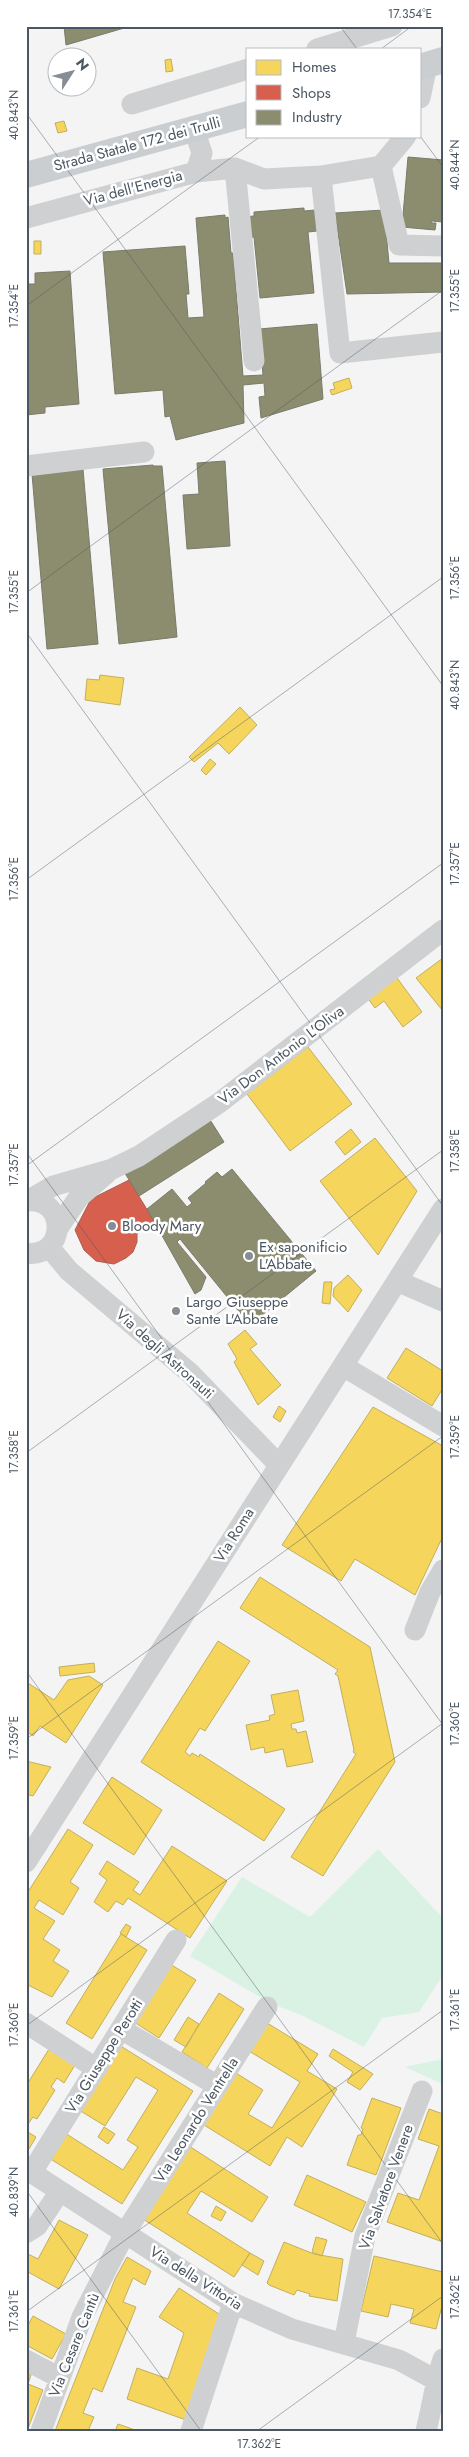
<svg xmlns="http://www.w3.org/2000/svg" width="469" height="2457" font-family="Jost,sans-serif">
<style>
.green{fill:#d9f2e3}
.homes{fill:#f6d55c;stroke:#c2af5e}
.shops{fill:#d6604d;stroke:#ac5d53}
.industry{fill:#8c8c6e;stroke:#787c6a}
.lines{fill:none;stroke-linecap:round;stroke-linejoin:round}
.minor{stroke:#ced0d2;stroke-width:21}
.major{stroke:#caced1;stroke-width:26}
.ticks{fill:none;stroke:#4a5661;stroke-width:1;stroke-opacity:0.45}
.poi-dot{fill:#868d94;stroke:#fff;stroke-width:2}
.labels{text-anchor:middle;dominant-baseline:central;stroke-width:5;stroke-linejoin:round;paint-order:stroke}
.street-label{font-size:15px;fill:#4a5661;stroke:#fff}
.poi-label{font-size:15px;fill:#4a5661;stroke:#fff;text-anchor:start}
.neatline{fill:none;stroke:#4a5661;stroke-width:2}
.ticks-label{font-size:12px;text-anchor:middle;fill:#4a5661}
</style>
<rect width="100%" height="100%" fill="#f4f4f4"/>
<!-- green -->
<path class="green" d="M378 1849 443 1918V1975L419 2012 382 2018 364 2047 301 2015 270 2003 190 1956 242 1877 310 1917Z
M443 2059V2084L405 2067Z"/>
<!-- homes -->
<path class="homes" d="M171 59 173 71 166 72 165 60Z
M64 121 67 131 58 133 55 123Z
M34 241H41V254H34Z
M349 378 352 388 332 395 330 390 335 389 333 383Z
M100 675 124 678 120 705 85 700 87 679 99 680Z
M240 707 257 725 229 754 218 743 194 762 189 757Z
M210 759 216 764 206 775 201 770Z
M443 958V1011L416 978Z
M392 971 422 1012 403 1027 384 1001 375 1008 363 992Z
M308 1047 352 1104 290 1151 247 1094Z
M351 1129 361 1142 345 1155 335 1142Z
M375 1138 417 1191 378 1255 320 1181Z
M348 1275 362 1290 348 1312 333 1296 334 1288Z
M324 1282H332L330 1304 322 1303Z
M245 1330 257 1344 250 1349 281 1385 258 1405 234 1362 237 1359 228 1344Z
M406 1348 443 1371V1388L432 1406 387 1378Z
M279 1406 286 1411 280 1422 273 1417Z
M373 1407 443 1446V1536L415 1595 355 1559 341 1581 282 1545Z
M260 1577 370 1647 395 1762 323 1876 291 1857 356 1754 353 1752 354 1750 338 1676 335 1674 338 1670 240 1608Z
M218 1641 250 1661 205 1731 200 1728 185 1752 190 1756 192 1753 199 1757 200 1754 285 1809 264 1841 141 1762Z
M94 1663 95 1672 60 1676 59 1667Z
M89 1676 103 1685 66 1743 40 1726 33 1736 26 1731V1687L28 1683 54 1700 68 1680Z
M298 1690 304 1721 291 1724 292 1729H296L297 1733 306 1731 313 1762 287 1767 283 1749 265 1753 264 1747 251 1750 246 1725 270 1720 269 1716 275 1714 271 1695Z
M26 1761 51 1767 33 1796 26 1794Z
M112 1777 162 1810 134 1855 83 1823Z
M68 1829 93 1845 70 1882 79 1888 63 1915 39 1900 34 1908 55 1921 43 1939 60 1950 53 1961 69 1971 52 1997 26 1984V1895Z
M172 1846 227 1881 190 1938 128 1898 123 1905 116 1901 108 1912 94 1902 107 1880 99 1874 107 1861 139 1882 133 1890 140 1895Z
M126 1924 131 1927 126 1937 120 1933Z
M121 1934 147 1950 92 2039 66 2023Z
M170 1964 196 1980 159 2038 134 2022Z
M219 1993 244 2009 207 2068 182 2052Z
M188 2017 199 2024 186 2047 174 2040Z
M267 2023 318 2054 307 2071 337 2089 302 2147 287 2137 270 2166 204 2125 236 2073 263 2090 248 2114 272 2128 300 2082 249 2051Z
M119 2045 193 2091 122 2204 49 2158 65 2133 123 2170 138 2147 127 2140 158 2090 136 2077 105 2126 79 2110Z
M49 2049 75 2065 64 2083 57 2078 51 2087 55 2090 37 2119 33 2117 26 2127V2086Z
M333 2049 373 2074 360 2090 347 2082 353 2072 329 2056Z
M372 2098 401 2108 376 2175 347 2165 358 2135H361L363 2129 361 2128Z
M429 2109 443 2114V2242L387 2222 398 2193 419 2200 439 2146 418 2139Z
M104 2127 115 2134 108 2144 98 2137Z
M26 2131 36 2137 29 2149 26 2147Z
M189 2146 268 2197 252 2222 201 2191 187 2213 250 2253 234 2277 143 2219Z
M307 2175 366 2202 352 2232 294 2205Z
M216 2206 226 2212 221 2221 211 2216Z
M59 2220 88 2235 59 2289 28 2272 26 2275V2253L38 2259Z
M316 2237 327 2240 322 2256 312 2252Z
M284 2242 314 2254 343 2259 337 2301 309 2296 310 2294 297 2290 294 2295 269 2285 267 2283Z
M250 2253 264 2261 258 2275 242 2265Z
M374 2256 443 2272V2302L436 2329 410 2323 414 2309 391 2304 388 2317 361 2311Z
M127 2257 151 2271 145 2285 133 2278 123 2302 136 2307 102 2392 93 2388 83 2413 94 2417 88 2431H55L115 2279Z
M179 2288 222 2316 186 2420 127 2399 137 2368 168 2379 184 2333 159 2317Z
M33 2316 66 2334 52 2359 26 2345V2329Z
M26 2373 31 2375 28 2384 43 2390 27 2431Z
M118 2424 138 2431H115Z"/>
<!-- shops -->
<path class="shops" d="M129 1180 154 1221 137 1234V1242L133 1252 126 1258 114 1264 96 1261 84 1250 75 1230 91 1199Z"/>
<!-- industry -->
<path class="industry" d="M64 26H131L66 45Z
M408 157 443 160V222L432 221 431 223H436L435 230 402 227Z
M304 208V211L315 210 317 231 308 232 314 293 260 298 254 237 246 238 244 217 254 216V212Z
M384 210 389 263H443V292L347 294 335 213Z
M225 215V218L228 217 231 253H233L243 376 263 375 259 329 317 324 323 399 261 418 259 397 265 396 264 383 243 385 244 423 176 440 170 416 165 417 163 390 115 394 103 252 185 246 189 294H186L188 318 204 317 196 218Z
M70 271 79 404 45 407V413L26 415V284H35V273Z
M225 461 230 546 187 549 183 495 199 494 197 463Z
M153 465V466H162L177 637 119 644 103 469Z
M83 469 98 644 47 649 32 474Z
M207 1115 224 1142 139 1196 123 1170Z
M232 1169 316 1271 250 1325 180 1239 177 1242 206 1277 201 1290 195 1294 147 1209 172 1189 187 1207 192 1203 188 1198 206 1183 205 1182 217 1172 222 1177Z"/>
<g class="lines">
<!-- minor -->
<path class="minor" d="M317 49 392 26
M420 98 427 65
M132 104 248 69
M381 166 399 245 443 246
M235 168 254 361
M196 172 235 168 264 179 321 176 381 166 406 136
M321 176 340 353 443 342
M26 218 196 172 202 153 194 129
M26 466 144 452
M29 1200 53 1186 112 1169 139 1156 219 1103 443 930
M26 1201C68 1196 67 1259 26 1253
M58 1228 79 1197 107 1173
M49 1247 69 1271 190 1373 278 1464
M397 1281 443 1301
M343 1366 443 1426
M415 1630 430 1592 443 1570
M26 1862 443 1209
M26 2023 97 2069
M121 2029 218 2086
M26 2169 233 2303 292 2329 399 2360 443 2384
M32 2172 176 1940
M26 2233 37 2226 60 2191
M344 2343 365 2236 422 2091
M26 2360 60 2378
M41 2431 82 2317 125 2233 267 2007
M191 2431 233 2303
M426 2431C432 2407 435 2383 443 2359"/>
<!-- major -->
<path class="major" d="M420 67 443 60
M26 175 248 114"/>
</g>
<!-- ticks -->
<path class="ticks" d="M340 26 357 49M381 49 412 26M26 113 443 686M420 136 443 167M26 306 261 136M26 593 443 290M26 632 443 1206M26 880 443 577M26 1152 443 1725M26 1166 443 863M26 1453 443 1150M26 1671 443 2244M26 1739 443 1436M26 2026 443 1723M26 2190 201 2431M26 2312 443 2010M257 2431 443 2296"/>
<!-- markers -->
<g class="poi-dot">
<circle cx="112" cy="1226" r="5"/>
<circle cx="249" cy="1256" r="5"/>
<circle cx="176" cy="1311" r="5"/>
</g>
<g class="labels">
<!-- street labels -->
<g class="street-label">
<text transform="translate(137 144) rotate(-15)">Strada Statale 172 dei Trulli</text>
<text transform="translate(133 188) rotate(-15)">Via dell'Energia</text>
<text transform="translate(281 1055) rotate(-37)">Via Don Antonio L'Oliva</text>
<text transform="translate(165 1354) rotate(42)">Via degli Astronauti</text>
<text transform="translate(234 1535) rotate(-58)">Via Roma</text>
<text transform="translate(104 2056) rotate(-58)">Via Giuseppe Perotti</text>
<text transform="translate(196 2120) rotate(-58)">Via Leonardo Ventrella</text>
<text transform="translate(386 2187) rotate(-70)">Via Salvatore Venere</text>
<text transform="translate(196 2278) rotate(32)">Via della Vittoria</text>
<text transform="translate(74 2345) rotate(-68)">Via Cesare Cantù</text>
</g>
<!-- poi labels -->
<g class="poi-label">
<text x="122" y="1226">Bloody Mary</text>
<text x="259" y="1247">Ex saponificio<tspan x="259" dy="17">L'Abbate</tspan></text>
<text x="186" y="1302">Largo Giuseppe<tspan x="186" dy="17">Sante L'Abbate</tspan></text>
</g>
</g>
<!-- border -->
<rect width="469" height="2457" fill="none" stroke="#ffffff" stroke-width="55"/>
<!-- legend -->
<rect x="246" y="48" width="175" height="90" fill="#ffffff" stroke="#b7bbc0"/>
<rect x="256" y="60" width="25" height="15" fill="#f6d55c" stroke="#b7bbc0"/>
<text x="292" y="72" font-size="15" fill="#4a5661">Homes</text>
<rect x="256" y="85" width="25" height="15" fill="#d6604d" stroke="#b7bbc0"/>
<text x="292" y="98" font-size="15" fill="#4a5661">Shops</text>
<rect x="256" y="110" width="25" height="15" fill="#8c8c6e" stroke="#b7bbc0"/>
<text x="292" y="122" font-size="15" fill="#4a5661">Industry</text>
<!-- north arrow -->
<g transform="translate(72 72) rotate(54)"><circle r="24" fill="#ffffff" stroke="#b7bbc0"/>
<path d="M0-4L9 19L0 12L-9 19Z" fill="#868d94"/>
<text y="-8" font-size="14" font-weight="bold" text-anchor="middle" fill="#4a5661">N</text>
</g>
<rect x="28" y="28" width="414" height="2402" class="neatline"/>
<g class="ticks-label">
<text x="410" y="18">17.354°E</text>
<text transform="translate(14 115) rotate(-90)" y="4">40.843°N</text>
<text transform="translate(455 165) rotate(-90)" y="4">40.844°N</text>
<text transform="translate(455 291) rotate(-90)" y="4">17.355°E</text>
<text transform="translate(14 306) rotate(-90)" y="4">17.354°E</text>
<text transform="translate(455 578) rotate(-90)" y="4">17.356°E</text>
<text transform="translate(14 592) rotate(-90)" y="4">17.355°E</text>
<text transform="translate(455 685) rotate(-90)" y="4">40.843°N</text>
<text transform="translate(455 864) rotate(-90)" y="4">17.357°E</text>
<text transform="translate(14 879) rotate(-90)" y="4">17.356°E</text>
<text transform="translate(455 1151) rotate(-90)" y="4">17.358°E</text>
<text transform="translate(14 1165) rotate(-90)" y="4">17.357°E</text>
<text transform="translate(455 1437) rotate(-90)" y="4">17.359°E</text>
<text transform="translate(14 1452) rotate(-90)" y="4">17.358°E</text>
<text transform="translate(455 1724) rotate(-90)" y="4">17.360°E</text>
<text transform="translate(14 1738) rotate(-90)" y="4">17.359°E</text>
<text transform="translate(455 2010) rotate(-90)" y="4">17.361°E</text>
<text transform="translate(14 2025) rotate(-90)" y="4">17.360°E</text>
<text transform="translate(14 2192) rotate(-90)" y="4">40.839°N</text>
<text transform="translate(455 2297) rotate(-90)" y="4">17.362°E</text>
<text transform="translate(14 2311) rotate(-90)" y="4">17.361°E</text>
<text x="259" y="2448">17.362°E</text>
</g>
</svg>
